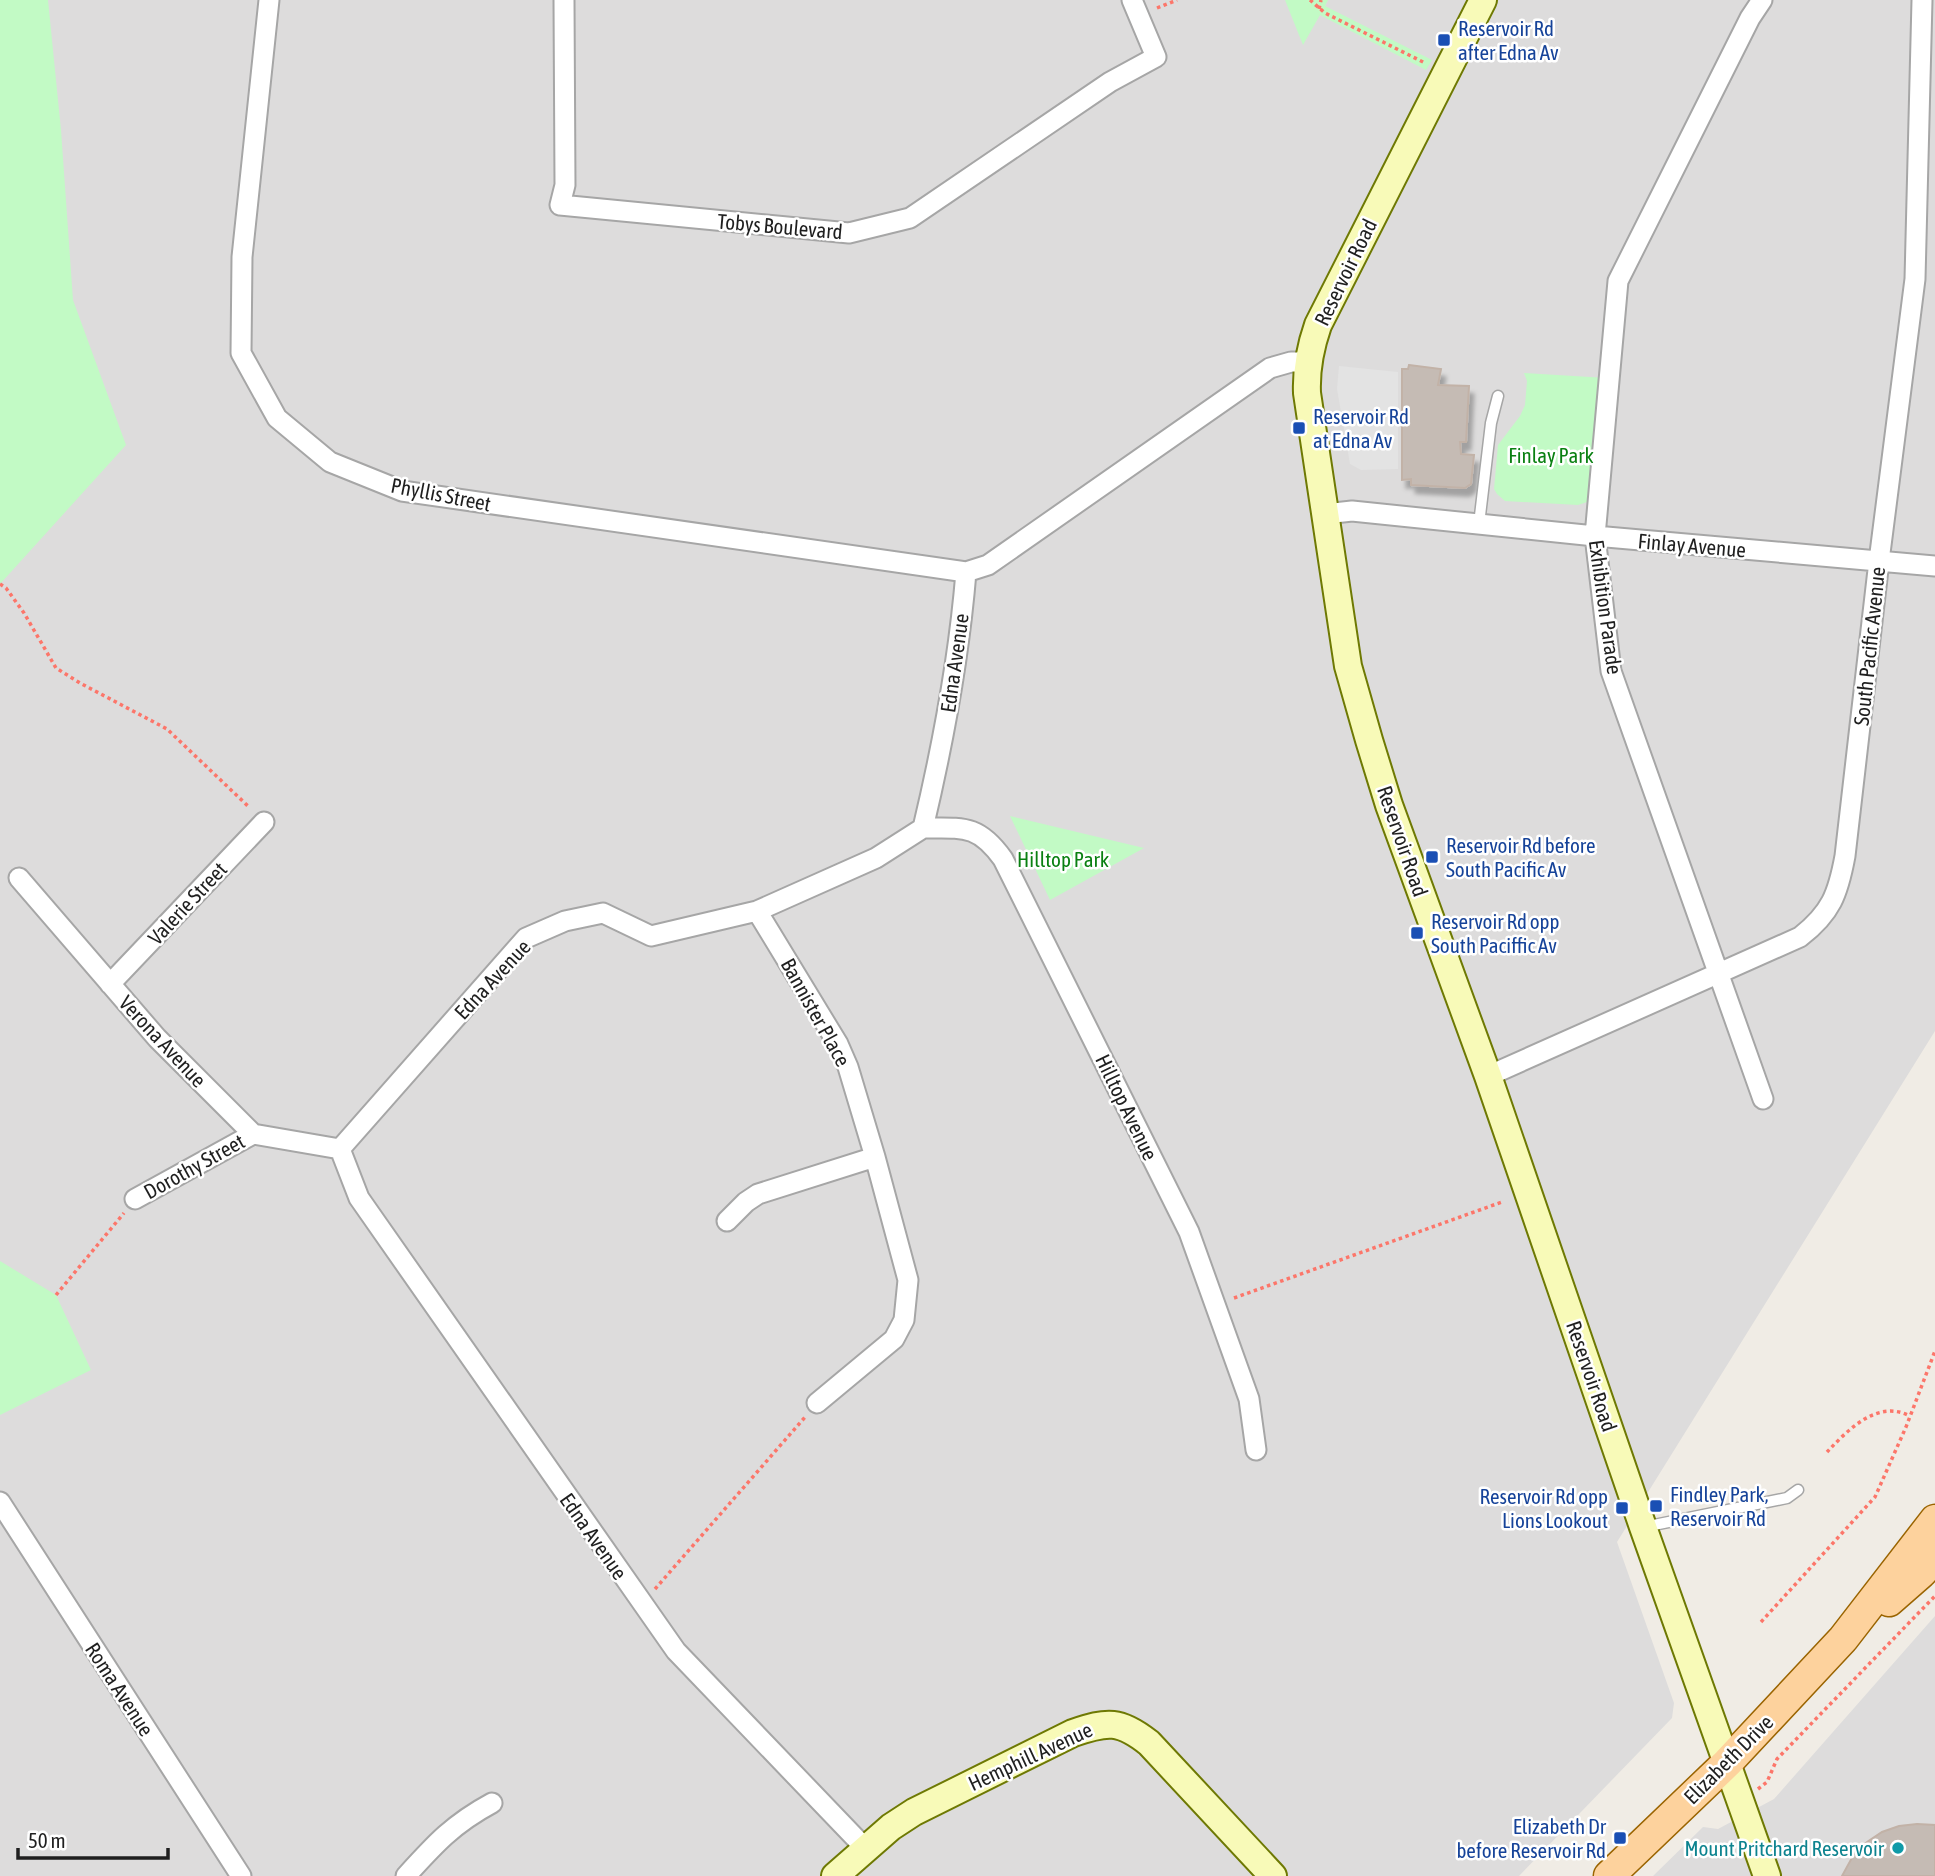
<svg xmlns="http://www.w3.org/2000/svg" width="1935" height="1876" font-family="'Asap Condensed',sans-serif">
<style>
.residential{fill:#dddcdc}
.park{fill:#c2fac5}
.parking{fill:#e3e3e3}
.building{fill:#c5bbb4;stroke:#c2b2a7;stroke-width:2;filter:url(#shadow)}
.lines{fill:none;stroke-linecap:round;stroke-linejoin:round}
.lane-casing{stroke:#a6a6a6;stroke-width:13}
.street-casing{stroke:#a6a6a6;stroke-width:23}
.secondary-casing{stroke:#6e7903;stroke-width:30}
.primary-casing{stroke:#9a6400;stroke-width:33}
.path{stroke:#fc766a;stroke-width:3.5;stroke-dasharray:3.5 3.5;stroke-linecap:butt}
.lane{stroke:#fff;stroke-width:10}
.street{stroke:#fff;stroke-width:19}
.secondary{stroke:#f8fab8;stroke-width:26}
.primary{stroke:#fdd29d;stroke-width:30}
.transit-dot{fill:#1a4fb4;stroke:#fff;stroke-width:2.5}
.culture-dot{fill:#0f9aa8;stroke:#fff;stroke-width:2.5}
.labels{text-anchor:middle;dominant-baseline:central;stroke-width:5;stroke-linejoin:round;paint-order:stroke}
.transit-label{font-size:21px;fill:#164399;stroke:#fff;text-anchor:start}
.street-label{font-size:21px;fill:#1f1f1f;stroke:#fff}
.park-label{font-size:21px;fill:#0a8012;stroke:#fff}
.culture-label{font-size:21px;fill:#0d838f;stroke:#fff;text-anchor:end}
</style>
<defs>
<filter id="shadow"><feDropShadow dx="4.5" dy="8" stdDeviation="2" flood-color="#0004"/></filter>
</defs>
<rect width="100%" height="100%" fill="#f0ece5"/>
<!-- residential -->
<path class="residential" d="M0 0H1935V1031L1617 1542 1674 1703 1672 1718 1519 1876H0Z
M1935 1616V1876H1653L1703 1827 1718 1829 1774 1799Z"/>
<!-- park -->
<path class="park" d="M0 0H48L61 130 73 300 126 445 0 584Z
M1285 0H1328L1325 6 1432 60 1426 70 1320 15 1303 45Z
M1524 373 1607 378 1593 497 1587 502 1578 505 1505 501 1497 494 1494 489 1498 445 1520 416 1525 405 1527 381Z
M1010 816 1144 848 1050 900Z
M0 1261 56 1295 91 1370 0 1415Z"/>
<!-- parking -->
<path class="parking" d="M1339 366 1398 372V469L1361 470 1350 464 1337 389Z"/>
<!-- building -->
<path class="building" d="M1409 365 1441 369 1438 385 1469 386 1466 442H1460L1461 454 1474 455 1471 484 1465 488 1411 485V479L1402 480V369H1408Z
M1917 1824 1935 1825V1876H1842L1854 1854 1867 1842 1882 1832 1899 1826Z"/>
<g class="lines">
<!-- lane casing -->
<g class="lane-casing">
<path id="lane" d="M1479 524 1491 423 1498 396
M1644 1527 1787 1498 1798 1490"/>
</g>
<!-- street casing -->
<g class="street-casing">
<path id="street" d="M269 0 242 257 241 353 277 418 330 462 402 491 966 572
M564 0 565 185 560 205 849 233 910 218 1110 82 1156 57 1132 0
M1762 0 1750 18 1618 281 1595 536 1611 671 1763 1099
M1325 514 1352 511 1595 536 1935 566
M923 828C963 828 978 824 1003 859L1189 1232 1249 1399 1256 1450
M19 878 157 1038 253 1134 340 1149
M757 911 838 1044 848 1067 875 1157 908 1280 904 1320 894 1339 817 1403
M110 984 264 822
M1488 1076 1800 937C1831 913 1838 894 1845 856L1879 561 1915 279 1922 0
M340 1149 526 938 565 921 603 913 651 936 757 911 876 858 923 828C943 744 959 658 966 572L988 565 1270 368 1291 362H1308
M340 1149 359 1198 676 1651 865 1848
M135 1199 253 1134
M727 1221 746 1202 758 1194 875 1157
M0 1502 241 1876
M406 1876C435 1844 453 1824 492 1803"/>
</g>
<!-- secondary casing -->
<g class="secondary-casing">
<path id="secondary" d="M1483 0 1318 325C1310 348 1306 369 1307 393L1348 666 1369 740 1389 805 1488 1076 1643 1527 1767 1876
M835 1876 891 1827 914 1812 1073 1733C1108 1721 1120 1720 1149 1743L1273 1876"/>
</g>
<!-- primary casing -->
<g class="primary-casing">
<path id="primary" d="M1889 1601 1921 1573 1935 1558
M1609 1876 1727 1763 1843 1639 1935 1520"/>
</g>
<!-- path -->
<path class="path" d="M1310 0 1325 13 1425 63
M1157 8 1177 0
M1319 9 1321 0
M0 584 6 588 24 613 56 668 80 683 167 729 250 808
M56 1295 124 1213
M1234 1298 1502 1202
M1827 1452C1848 1430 1877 1399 1910 1416
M655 1589 806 1416
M1761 1622 1875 1497 1906 1427 1935 1351
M1758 1789 1767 1782 1777 1759 1935 1596"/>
<!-- lane -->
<use href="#lane" class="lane"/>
<!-- street -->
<use href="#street" class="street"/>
<!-- secondary -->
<use href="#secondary" class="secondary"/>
<!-- primary -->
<use href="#primary" class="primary"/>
</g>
<!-- markers -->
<g class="transit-dot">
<rect x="1437" y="33" width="14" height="14" rx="3.5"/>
<rect x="1292" y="421" width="14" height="14" rx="3.5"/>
<rect x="1425" y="850" width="14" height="14" rx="3.5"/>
<rect x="1410" y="926" width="14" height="14" rx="3.5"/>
<rect x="1649" y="1499" width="14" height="14" rx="3.5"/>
<rect x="1615" y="1501" width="14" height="14" rx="3.5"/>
<rect x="1613" y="1831" width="14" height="14" rx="3.5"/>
</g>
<circle class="culture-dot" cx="1898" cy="1848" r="7"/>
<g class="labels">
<!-- transit labels -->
<g class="transit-label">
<text x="1458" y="28">Reservoir Rd<tspan x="1458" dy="24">after Edna Av</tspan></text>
<text x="1313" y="416">Reservoir Rd<tspan x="1313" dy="24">at Edna Av</tspan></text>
<text x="1446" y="845">Reservoir Rd before<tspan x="1446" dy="24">South Pacific Av</tspan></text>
<text x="1431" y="921">Reservoir Rd opp<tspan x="1431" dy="24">South Paciffic Av</tspan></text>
<text x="1670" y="1494">Findley Park,<tspan x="1670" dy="24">Reservoir Rd</tspan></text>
<text x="1608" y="1496" text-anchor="end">Reservoir Rd opp<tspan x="1608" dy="24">Lions Lookout</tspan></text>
<text x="1606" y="1826" text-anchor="end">Elizabeth Dr<tspan x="1606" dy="24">before Reservoir Rd</tspan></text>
</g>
<!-- street labels -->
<g class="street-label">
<text transform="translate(780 226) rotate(5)">Tobys Boulevard</text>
<text transform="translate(1345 272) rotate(-64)">Reservoir Road</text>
<text transform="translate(441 494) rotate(11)">Phyllis Street</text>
<text transform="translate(1692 545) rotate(5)">Finlay Avenue</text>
<text transform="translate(1606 607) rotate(82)">Exhibition Parade</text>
<text transform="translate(1869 646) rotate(-84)">South Pacific Avenue</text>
<text transform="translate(954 663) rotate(-82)">Edna Avenue</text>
<text transform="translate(1403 841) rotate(71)">Reservoir Road</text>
<text transform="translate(187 903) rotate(-47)">Valerie Street</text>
<text transform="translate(492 979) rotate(-47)">Edna Avenue</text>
<text transform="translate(816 1012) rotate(61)">Bannister Place</text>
<text transform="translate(163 1041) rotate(47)">Verona Avenue</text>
<text transform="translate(1127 1107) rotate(64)">Hilltop Avenue</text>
<text transform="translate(194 1166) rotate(-29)">Dorothy Street</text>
<text transform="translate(1592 1376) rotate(71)">Reservoir Road</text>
<text transform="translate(594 1536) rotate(55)">Edna Avenue</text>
<text transform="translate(120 1689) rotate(57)">Roma Avenue</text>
<text transform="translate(1030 1756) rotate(-25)">Hemphill Avenue</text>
<text transform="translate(1728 1759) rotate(-45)">Elizabeth Drive</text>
</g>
<!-- park labels -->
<g class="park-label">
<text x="1551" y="455">Finlay Park</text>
<text x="1063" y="859">Hilltop Park</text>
</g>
<!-- culture labels -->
<g class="culture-label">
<text x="1884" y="1848">Mount Pritchard Reservoir</text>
</g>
</g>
<!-- scale -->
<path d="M18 1848v10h150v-10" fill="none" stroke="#1f1f1f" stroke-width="3.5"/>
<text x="28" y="1848" font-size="21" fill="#1f1f1f" stroke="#ffffff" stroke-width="5" paint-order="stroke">50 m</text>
</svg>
